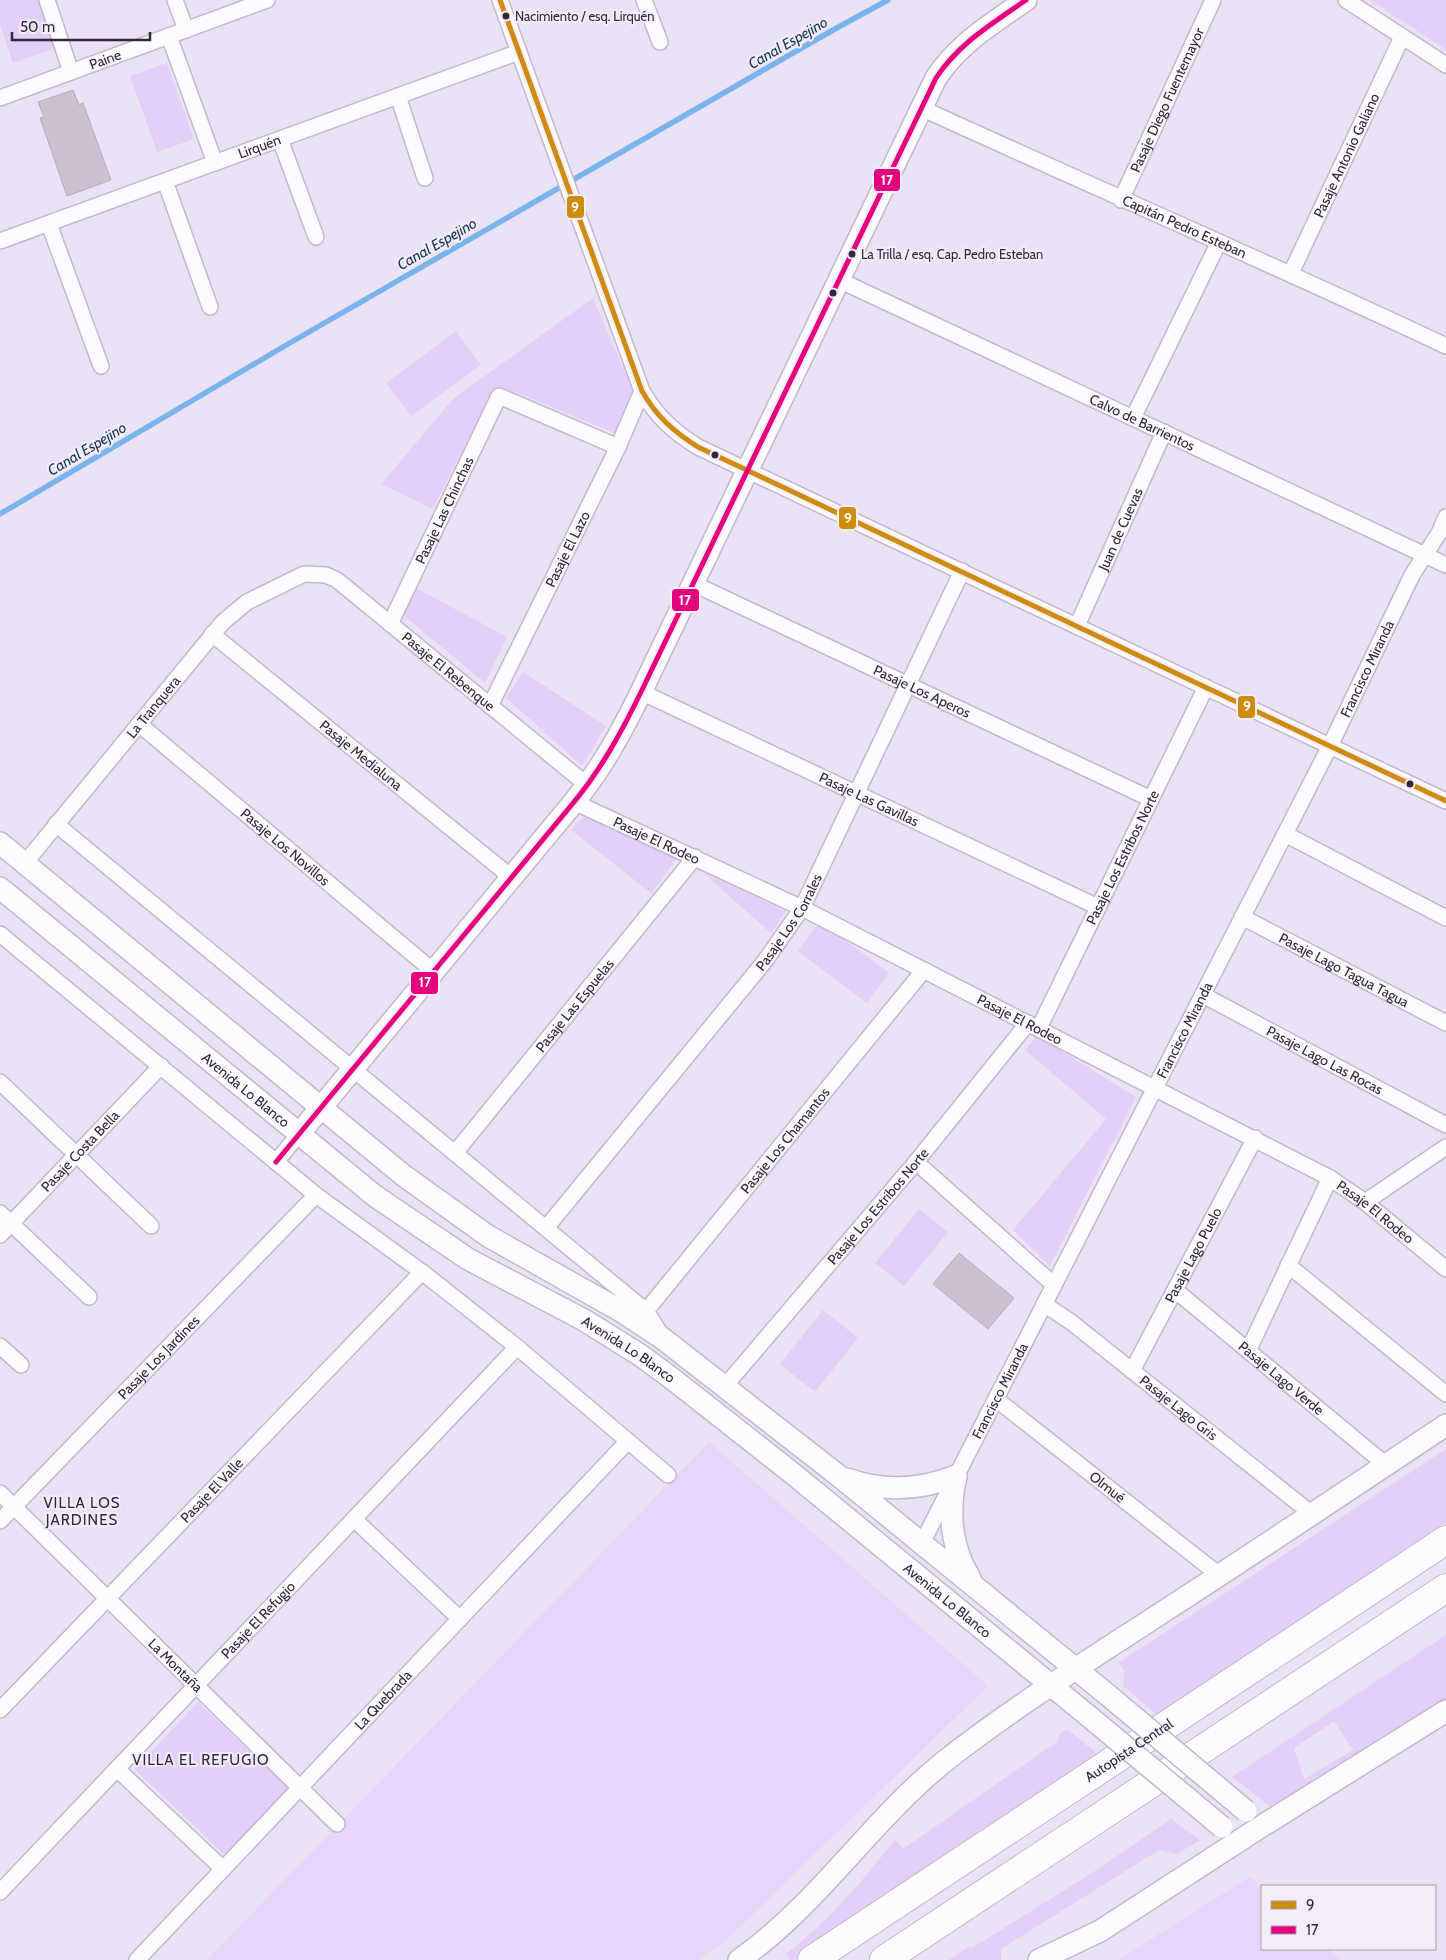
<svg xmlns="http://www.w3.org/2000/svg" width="1446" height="1960" font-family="Cabin,sans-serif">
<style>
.built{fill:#e7d5fb}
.green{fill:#e4cefa;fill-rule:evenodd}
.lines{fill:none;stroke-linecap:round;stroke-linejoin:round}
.stream{stroke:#79b4ec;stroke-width:5.5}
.building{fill:#cec0d3;stroke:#b9acbd}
.street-casing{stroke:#c2b9cc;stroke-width:18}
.secondary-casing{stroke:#c2b9cc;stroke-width:24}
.highway-casing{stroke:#c2b9cc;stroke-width:30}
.street{stroke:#fcfbfe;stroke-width:15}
.secondary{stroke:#fcfbfe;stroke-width:21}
.highway{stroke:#fcfbfe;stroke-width:28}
.secondary-bridge-casing{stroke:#c2b9cc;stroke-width:24;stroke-linecap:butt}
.secondary-bridge{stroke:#fcfbfe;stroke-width:21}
.bus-1-casing{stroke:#f3edf9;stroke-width:9}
.bus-2-casing{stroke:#f3edf9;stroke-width:9}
.bus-1{stroke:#cf8c0c;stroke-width:5}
.bus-2{stroke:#e5007d;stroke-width:5}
.bus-dot{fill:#31263c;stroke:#f3edf9;stroke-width:2}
.labels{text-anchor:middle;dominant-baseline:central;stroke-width:4;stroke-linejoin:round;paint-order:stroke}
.bus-label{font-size:13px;fill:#31263c;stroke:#f3edf9;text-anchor:start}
.street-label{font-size:14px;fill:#31263c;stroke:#f3edf9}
.water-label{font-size:15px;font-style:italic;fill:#133754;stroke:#f3edf9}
.neighbourhood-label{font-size:15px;letter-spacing:1px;fill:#31263c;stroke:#f3edf9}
.line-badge{stroke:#f3edf9;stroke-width:2}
.badge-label{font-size:14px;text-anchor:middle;font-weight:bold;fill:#fff}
</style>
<rect width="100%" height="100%" fill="#ece2f6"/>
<!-- built -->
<path class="built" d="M709 1442 988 1686 723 1943 698 1960H207Z
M1250 1877 1262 1888V1949H1329L1342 1960H1118Z"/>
<!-- green -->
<path class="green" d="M0 0H39L56 48 13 63 0 25Z
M1370 0H1446V50Z
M167 63 194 139 157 152 130 76Z
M593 298 633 391 617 434 510 390 489 397 433 509 381 484 454 398Z
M456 331 481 365 411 416 386 383Z
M416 588 507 637 485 683 403 615Z
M523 672 606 726 582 766 506 698Z
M589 811 679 856 651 893 571 830Z
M702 872 786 911 771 933Z
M820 921 889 973 867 1003 798 951Z
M1037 1036 1136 1097 1050 1266 1013 1230 1106 1119 1025 1050Z
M919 1209 948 1232 904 1286 875 1263Z
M823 1310 858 1338 815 1392 780 1364Z
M1446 1449V1526L1161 1718 1123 1686 1125 1671 1118 1663Z
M1446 1635V1701L1272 1808 1232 1777ZM1334 1721 1353 1750 1304 1779 1294 1748Z
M198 1702 290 1789 226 1856 134 1769Z
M1067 1729 1100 1756 799 1960H790L786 1954C828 1922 862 1881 895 1840L903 1849 1058 1741 1059 1734Z
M1171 1819 1200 1840 1177 1854 1159 1850 1001 1949V1960H949L968 1947 972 1948 1095 1871Z"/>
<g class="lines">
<!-- stream -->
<path class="stream" d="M0 514 288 344 833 30 888 0"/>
</g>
<!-- building -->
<path class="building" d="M73 90 79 105 83 103 111 180 67 196 40 118 44 117 38 102Z
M959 1253 1014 1298 988 1329 933 1284Z"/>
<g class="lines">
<!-- street casing -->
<g class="street-casing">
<g id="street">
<path d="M47 0 71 72"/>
<path d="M175 0 186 30"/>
<path d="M500 0 642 391C656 416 674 432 698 447L1446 801"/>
<path d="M644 0 660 42"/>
<path d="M1346 0 1446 65"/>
<path d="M169 36 215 163"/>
<path d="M398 96 425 178"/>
<path id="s1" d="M0 98 267 0"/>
<path id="s2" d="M921 108C1096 188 1272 264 1446 346"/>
<path d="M280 139 316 237"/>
<path d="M165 181 210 307"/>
<path id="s3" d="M1121 200 1213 0"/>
<path d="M49 224 101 366"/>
<path id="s4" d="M0 241 519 52"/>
<path id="s5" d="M1291 273 1402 37"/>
<path id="s6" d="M839 280 1446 565"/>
<path d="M1133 418 1219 242"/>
<path id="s7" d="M694 584 1151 799"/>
<path id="s8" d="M390 624 499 396 618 447"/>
<path id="s9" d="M1077 626 1164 432"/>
<path id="s10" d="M212 634 511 877"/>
<path id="s11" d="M641 692 1098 907"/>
<path id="s12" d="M490 706 618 447 642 391"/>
<path id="s13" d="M139 724 433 971"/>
<path id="s14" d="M574 802 802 908 1330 1178 1365 1202 1446 1269"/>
<path d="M56 824 646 1311 660 1333"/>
<path d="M1285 834 1446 918"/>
<path id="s15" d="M25 863 223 622 247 602 304 574 326 575 337 580 587 785"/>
<path id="s16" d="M1242 917 1446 1023"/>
<path d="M0 934 316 1195 422 1272 517 1347 668 1475"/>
<path id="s17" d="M1203 995 1446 1125"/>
<path id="s18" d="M1039 1028 1206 687"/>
<path d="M0 1082 151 1226"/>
<path id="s19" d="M455 1153 695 857"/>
<path d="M276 1162 299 1134"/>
<path d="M916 1162 1054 1285"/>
<path d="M1365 1202 1446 1147"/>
<path d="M0 1213 89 1297"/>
<path id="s20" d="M546 1228 765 961 802 908 962 571"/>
<path id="s21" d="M0 1235 161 1066"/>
<path d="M1288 1265 1446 1394"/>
<path id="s22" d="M1175 1290 1386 1465"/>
<path id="s23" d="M1044 1304 1071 1322 1312 1514"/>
<path id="s24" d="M646 1311 924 970"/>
<path d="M0 1346 21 1365"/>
<path d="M1248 1351 1330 1178"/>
<path id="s25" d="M1132 1371 1255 1138"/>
<path id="s26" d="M725 1386 916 1162 1028 1023"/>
<path id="s27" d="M996 1399 1219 1575"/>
<path id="s28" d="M0 1493 337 1824"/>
<path d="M354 1519 460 1619"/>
<path id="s29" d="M0 1521 316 1195"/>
<path id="s30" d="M922 1543 1330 746 1412 575 1439 533 1446 517"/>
<path id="s31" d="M0 1710 422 1272"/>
<path d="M117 1769 223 1869"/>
<path id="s32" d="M0 1892 517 1347"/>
<path id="s33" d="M137 1960 628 1441"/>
</g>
</g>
<!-- secondary casing -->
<g class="secondary-casing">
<g id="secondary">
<path d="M0 843 403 1175 488 1236 621 1311 662 1338 839 1476 1109 1696"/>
<path id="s34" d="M0 888 375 1196 468 1259 584 1320 640 1355 670 1377 792 1473 1086 1714"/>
<path d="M299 1134 574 802C602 768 622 731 641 692L936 78C959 43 993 23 1026 0"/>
<path d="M956 1476C948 1512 950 1546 970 1578"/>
<path d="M847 1479C883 1492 920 1490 956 1476"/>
<path d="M739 1960C819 1904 870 1821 945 1761 1015 1706 1091 1659 1166 1610 1260 1549 1353 1487 1446 1425"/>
<path d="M1039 1960 1100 1931 1262 1826 1446 1711"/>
</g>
</g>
<!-- highway casing -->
<g class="highway-casing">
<g id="highway">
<path id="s35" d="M812 1960 1446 1540"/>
<path d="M884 1960 1446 1588"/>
</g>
</g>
<!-- street -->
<use href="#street" class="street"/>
<!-- secondary -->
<use href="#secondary" class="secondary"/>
<!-- highway -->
<use href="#highway" class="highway"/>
<!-- secondary-bridge casing -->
<g class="secondary-bridge-casing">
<path id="secondary-bridge" d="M1109 1696 1246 1811
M1086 1714 1222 1827"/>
</g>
<!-- secondary-bridge -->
<use href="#secondary-bridge" class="secondary-bridge"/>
<!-- bus-1 casing -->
<g class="bus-1-casing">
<path id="bus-1" d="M500 0 642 391C656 416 674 432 698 447L1446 801"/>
</g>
<!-- bus-2 casing -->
<g class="bus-2-casing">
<path id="bus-2" d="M276 1162 574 802C602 768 622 731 641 692L936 78C959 43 993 23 1026 0"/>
</g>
<!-- bus-1 -->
<use href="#bus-1" class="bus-1"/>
<!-- bus-2 -->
<use href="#bus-2" class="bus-2"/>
</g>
<!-- markers -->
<g class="bus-dot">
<circle cx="506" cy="16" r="4.5"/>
<circle cx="852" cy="254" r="4.5"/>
<circle cx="833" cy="293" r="4.5"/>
<circle cx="715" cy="455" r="4.5"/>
<circle cx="1410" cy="784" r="4.5"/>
</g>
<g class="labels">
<!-- bus labels -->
<g class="bus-label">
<text x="515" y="16">Nacimiento / esq. Lirquén</text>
<text x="861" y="254">La Trilla / esq. Cap. Pedro Esteban</text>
</g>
<!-- street labels -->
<g class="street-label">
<text stroke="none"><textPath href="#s1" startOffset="112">Paine</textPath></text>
<text stroke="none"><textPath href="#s3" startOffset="110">Pasaje Diego Fuentemayor</textPath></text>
<text stroke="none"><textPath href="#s4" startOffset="276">Lirquén</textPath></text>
<text stroke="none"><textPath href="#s5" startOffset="130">Pasaje Antonio Galiano</textPath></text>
<text stroke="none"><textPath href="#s2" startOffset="289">Capitán Pedro Esteban</textPath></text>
<text stroke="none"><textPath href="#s6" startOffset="335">Calvo de Barrientos</textPath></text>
<text stroke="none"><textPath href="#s8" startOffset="126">Pasaje Las Chinchas</textPath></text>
<text stroke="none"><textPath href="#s9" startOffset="106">Juan de Cuevas</textPath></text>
<text stroke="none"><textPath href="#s12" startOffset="175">Pasaje El Lazo</textPath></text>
<text stroke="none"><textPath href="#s30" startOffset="981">Francisco Miranda</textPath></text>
<text stroke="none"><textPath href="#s15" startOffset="585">Pasaje El Rebenque</textPath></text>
<text stroke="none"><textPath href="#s7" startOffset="252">Pasaje Los Aperos</textPath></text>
<text stroke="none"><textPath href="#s15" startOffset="202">La Tranquera</textPath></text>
<text stroke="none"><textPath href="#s10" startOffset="192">Pasaje Medialuna</textPath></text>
<text stroke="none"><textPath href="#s11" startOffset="252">Pasaje Las Gavillas</textPath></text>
<text stroke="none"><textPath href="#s14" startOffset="91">Pasaje El Rodeo</textPath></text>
<text stroke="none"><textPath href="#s13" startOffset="191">Pasaje Los Novillos</textPath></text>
<text stroke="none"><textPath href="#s18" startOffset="190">Pasaje Los Estribos Norte</textPath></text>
<text stroke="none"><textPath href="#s20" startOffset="391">Pasaje Los Corrales</textPath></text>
<text stroke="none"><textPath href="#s16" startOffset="115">Pasaje Lago Tagua Tagua</textPath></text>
<text stroke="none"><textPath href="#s19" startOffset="190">Pasaje Las Espuelas</textPath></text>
<text stroke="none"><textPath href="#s14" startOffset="496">Pasaje El Rodeo</textPath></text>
<text stroke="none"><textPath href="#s30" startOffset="576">Francisco Miranda</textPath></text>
<text stroke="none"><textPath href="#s17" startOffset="138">Pasaje Lago Las Rocas</textPath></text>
<text stroke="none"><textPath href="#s34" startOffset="318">Avenida Lo Blanco</textPath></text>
<text stroke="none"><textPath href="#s24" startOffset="220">Pasaje Los Chamantos</textPath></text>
<text stroke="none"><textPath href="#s21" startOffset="116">Pasaje Costa Bella</textPath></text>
<text stroke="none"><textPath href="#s26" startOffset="236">Pasaje Los Estribos Norte</textPath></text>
<text stroke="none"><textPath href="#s14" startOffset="901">Pasaje El Rodeo</textPath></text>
<text stroke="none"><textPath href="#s25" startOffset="131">Pasaje Lago Puelo</textPath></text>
<text stroke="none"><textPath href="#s34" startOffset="782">Avenida Lo Blanco</textPath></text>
<text stroke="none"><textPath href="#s29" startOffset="228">Pasaje Los Jardines</textPath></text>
<text stroke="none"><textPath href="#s22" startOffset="138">Pasaje Lago Verde</textPath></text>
<text stroke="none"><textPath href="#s30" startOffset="171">Francisco Miranda</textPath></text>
<text stroke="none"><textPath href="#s23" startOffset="170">Pasaje Lago Gris</textPath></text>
<text stroke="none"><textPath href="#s27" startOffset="142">Olmué</textPath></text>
<text stroke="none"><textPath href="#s31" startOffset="305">Pasaje El Valle</textPath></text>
<text stroke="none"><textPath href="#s34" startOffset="1188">Avenida Lo Blanco</textPath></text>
<text stroke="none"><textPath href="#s32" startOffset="375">Pasaje El Refugio</textPath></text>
<text stroke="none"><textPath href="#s28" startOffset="246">La Montaña</textPath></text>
<text stroke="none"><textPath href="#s33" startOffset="358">La Quebrada</textPath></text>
<text stroke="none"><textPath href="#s35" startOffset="380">Autopista Central</textPath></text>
</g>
<!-- water labels -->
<g class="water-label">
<text transform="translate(788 43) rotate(-30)">Canal Espejino</text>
<text transform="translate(437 244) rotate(-30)">Canal Espejino</text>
<text transform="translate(87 449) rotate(-31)">Canal Espejino</text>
</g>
<!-- neighbourhood labels -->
<g class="neighbourhood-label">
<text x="82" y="1503">VILLA LOS<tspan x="82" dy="17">JARDINES</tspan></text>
<text x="201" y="1760">VILLA EL REFUGIO</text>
</g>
</g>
<g class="line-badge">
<rect x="873" y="168" width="28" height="24" rx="5" fill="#e5007d"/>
<rect x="566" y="195" width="19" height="24" rx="5" fill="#cf8c0c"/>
<rect x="838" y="506" width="19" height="24" rx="5" fill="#cf8c0c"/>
<rect x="671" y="588" width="29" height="24" rx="5" fill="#e5007d"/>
<rect x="1237" y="695" width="19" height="24" rx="5" fill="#cf8c0c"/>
<rect x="410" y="971" width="29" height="24" rx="5" fill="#e5007d"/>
</g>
<g class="badge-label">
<text x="887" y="185">17</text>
<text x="575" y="212">9</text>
<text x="848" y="523">9</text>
<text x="685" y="605">17</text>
<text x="1247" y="711">9</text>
<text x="425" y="987">17</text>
</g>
<!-- legend -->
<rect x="1261" y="1885" width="175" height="65" fill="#f3edf9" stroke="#a59dad"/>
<rect x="1271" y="1901" width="25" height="8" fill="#cf8c0c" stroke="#a59dad"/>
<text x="1306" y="1910" font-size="15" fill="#31263c">9</text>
<rect x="1271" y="1926" width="25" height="8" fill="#e5007d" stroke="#a59dad"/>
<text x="1306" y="1935" font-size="15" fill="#31263c">17</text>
<!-- scale -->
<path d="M12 32v8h138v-8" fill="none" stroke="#31263c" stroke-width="2.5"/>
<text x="20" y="32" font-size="15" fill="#31263c" stroke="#f3edf9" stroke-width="4" paint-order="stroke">50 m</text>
</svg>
